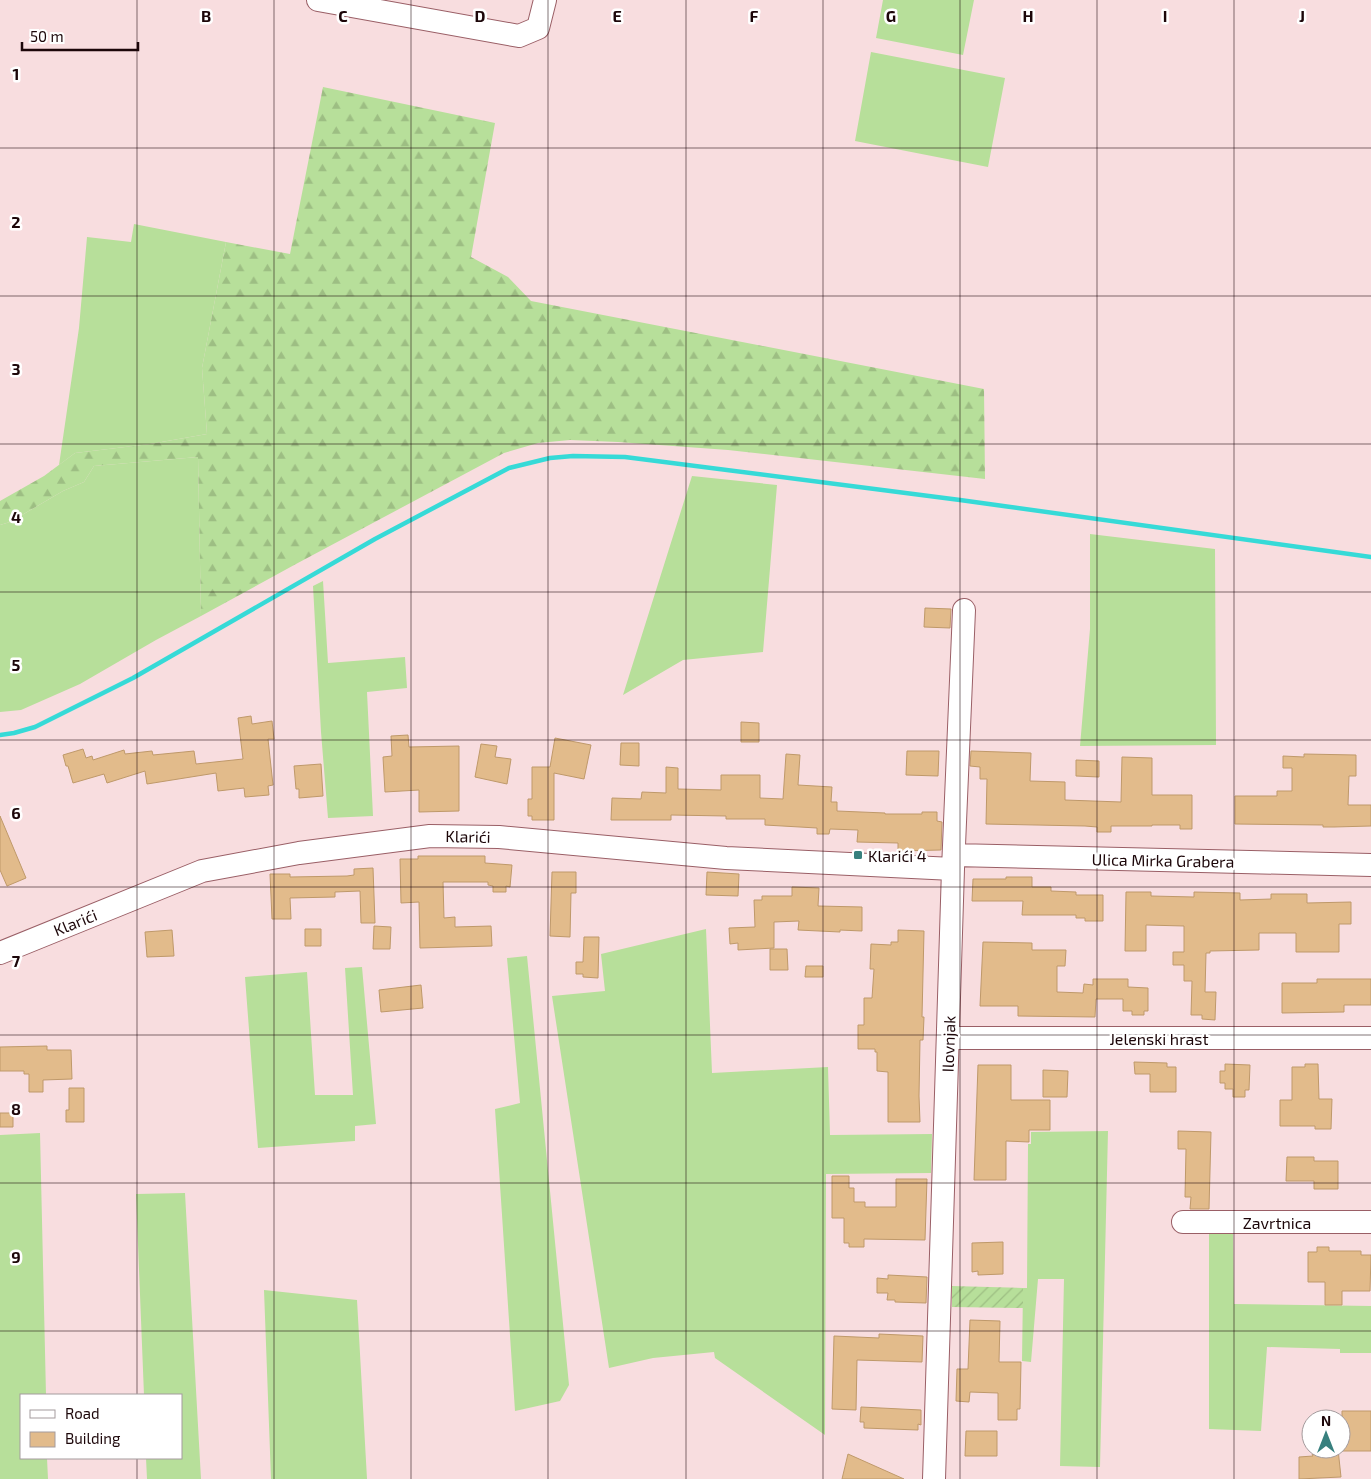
<svg xmlns="http://www.w3.org/2000/svg" width="1371" height="1479" font-family="'Exo 2',sans-serif">
<style>
.grass{fill:#b7df9a}
.forest{fill:url(#forest-firs)}
.garden{fill:url(#garden-furrows)}
.lines{fill:none;stroke-linecap:round;stroke-linejoin:round}
.stream{stroke:#36dad7;stroke-width:4.5}
.building{fill:#e2bb8b;stroke:#bf996a}
.minor-casing{stroke:#9a5f66;stroke-width:24}
.minor{stroke:#fff;stroke-width:22}
.grid{fill:none;stroke:#1c0609;stroke-width:1;stroke-opacity:0.55}
.poi-dot{fill:#38807e;stroke:#fff;stroke-width:2}
.labels{text-anchor:middle;dominant-baseline:central;stroke-width:5;stroke-linejoin:round;paint-order:stroke}
.street-label{font-size:16px;fill:#1c0609;stroke:#fff}
.poi-label{font-size:16px;fill:#1c0609;stroke:#fff;text-anchor:start}
.grid-label{font-size:16px;text-anchor:middle;font-weight:bold;fill:#1c0609;stroke:#fff;stroke-width:5;stroke-linejoin:round;paint-order:stroke}
</style>
<defs>
<pattern id="forest-firs" width="22" height="20" patternUnits="userSpaceOnUse" patternTransform="scale(1.25)"><rect width="22" height="20" fill="#b7df9a"/><path d="M5 1l3.5 6h-7zM16 11l3.5 6h-7z" fill="#9dbe83"/></pattern>
<pattern id="garden-furrows" width="10" height="10" patternUnits="userSpaceOnUse" patternTransform="scale(1.25)"><rect width="10" height="10" fill="#b7df9a"/><path d="M-1 1l2-2M0 10L10 0M9 11l2-2" fill="none" stroke="#9dbe83"/></pattern>
</defs>
<rect width="100%" height="100%" fill="#f8dddf"/>
<!-- grass -->
<path class="grass" d="M883 0H974L963 55 876 38Z
M871 52 1005 78 988 167 855 141Z
M134 224 226 242 202 368 207 434 150 444 75 453 59 465 79 328 87 237 131 242Z
M198 457 201 616 156 640 80 684 21 710 0 712V525L10 522 63 491 84 482 94 466Z
M692 476 777 485 763 652 683 660 623 695Z
M1090 534 1215 549 1216 745 1080 746 1090 629Z
M323 581 328 663 405 657 407 688 367 692 373 816 328 818 321 732 313 586Z
M706 929 712 1073 828 1067 830 1135 932 1134 931 1173 826 1174 825 1435 715 1358 714 1352 653 1358 609 1368 552 996 605 991 601 954Z
M527 956 569 1385 560 1401 515 1411 495 1109 520 1103 507 958Z
M362 967 376 1124 355 1126V1141L258 1148 245 977 307 972 315 1095H353L345 968Z
M1108 1131 1100 1467 1060 1466 1064 1279H1038L1031 1362 1022 1361 1023 1288H1027L1028 1144H1031V1132Z
M40 1133 46 1395H21V1458H47L48 1479H0V1135Z
M185 1193 201 1479H147L146 1458H181V1395H144L136 1194Z
M1209 1229H1233L1234 1304 1371 1306V1353H1340V1349L1267 1347 1261 1431 1209 1429Z
M264 1290 357 1300 367 1479H271Z"/>
<!-- forest -->
<path class="forest" d="M323 87 495 123 471 257 508 277 531 301 984 389 985 479 728 450 618 442 570 440 538 443 504 453 296 564 201 616 198 457 94 466 84 482 63 491 10 522 0 525V501L44 476 75 453 150 444 207 434 202 368 226 242 290 254Z"/>
<!-- garden -->
<path class="garden" d="M952 1286 1023 1288V1308L952 1307Z"/>
<g class="lines">
<!-- stream -->
<path class="stream" d="M0 735 14 733 35 727 133 678 375 539 509 468 550 458 573 456 625 457 960 500 1371 557"/>
</g>
<!-- building -->
<path class="building" d="M925 608 951 609 950 628 924 627Z
M251 716 252 724 272 721 274 739H268L273 785 268 786 269 795 245 797 244 788 218 791 216 773 147 784 145 771 107 783 104 774 73 783 68 766H66L63 755 83 749 86 758 92 756 93 760 124 750 125 754 152 751 153 755 194 751 196 764 243 759 238 718Z
M741 722 759 723V742H741Z
M408 735 409 747 459 746V811L419 812V790L385 792 383 757 392 756 391 736Z
M555 738 591 745 584 779 554 773V820H532V816H528V799H532V767H550Z
M621 743H639V766L620 765Z
M481 744 497 746 495 757 511 759 507 784 475 777Z
M907 751H939L938 776 906 775Z
M971 751 1031 753 1030 781 1065 782V800L1121 802 1122 757 1152 758V795H1192V829H1180V825H1152V826H1111V832H1097V827L1085 826 986 824 987 779H980V767L970 766Z
M786 754 800 755 798 785 832 787 831 802H837V811L885 813V814H922V812H937V821L942 822 941 850 898 851V843L857 842 858 830 830 829 829 834H817V828L765 825V819H726V816L671 815V820H611L612 798 641 799 642 792 666 793V767L678 768V789L721 790V775H760V798L783 799Z
M1304 754 1356 755V776H1349L1348 805H1371V826L1334 827H1323V825L1235 824V796H1277V791H1292V768H1283V756L1304 757Z
M1076 760 1099 761V777L1076 776Z
M321 764 323 796 299 798V789H296L294 766Z
M0 816 26 878 7 886 0 870Z
M418 856H485V863L512 865 510 887 506 886V892H493V886L488 885V882H443L444 918 455 917V927L491 926 492 946 420 948 419 902 401 903 400 859H418Z
M373 868 375 923H361L360 891 335 892V897L290 898 291 919H272L270 874H290V877L347 876 354 875V869Z
M552 872H576V893H571L570 937 550 936Z
M707 872 739 874 738 896 706 895Z
M1006 877H1032V887H1051V891L1076 892V895H1103V921H1085V918H1076V915H1022L1023 901H972L973 879H1006Z
M792 887 819 888 818 906 862 907V931L840 930V932L798 930 799 921 774 922V948L738 950V943L730 944 729 928 755 927 754 900H762V896H792Z
M1126 892H1151V896L1194 897V892L1240 893V900L1271 899V894H1307V903L1351 902V924H1339V952H1296V933H1259V950L1210 951V953H1206L1205 992H1216L1215 1020 1202 1019V1015H1191L1192 981H1184V965H1173V952H1184V926L1146 925V951H1125Z
M374 926 391 927 390 949H373Z
M305 929H321V946H305Z
M172 930 174 956 147 957 145 932Z
M898 930 924 931 922 1017H924L923 1040H920L919 1096 920 1122H888V1072L877 1071V1052H875V1049H858V1025H864V998H872L874 969H870L871 944 891 945V942H898Z
M584 937H599L598 978 583 977V974H576V962H583Z
M983 942 1032 943V950H1066L1065 966H1057V992L1083 993 1084 984 1093 985V979H1128V987L1148 988V1011H1144V1015H1132V1011H1123V999H1096L1095 1017 1018 1016V1006H980Z
M770 949H787L788 970H770Z
M806 966H823V977H805Z
M1317 979H1371V1005H1344V1012L1282 1013V983H1317Z
M421 985 423 1008 381 1012 379 990Z
M47 1046V1050H71L72 1079 43 1080V1092H29V1074H24V1071H0V1047Z
M1134 1062 1167 1063V1067H1176V1092H1150V1074H1135Z
M1225 1064 1250 1065 1249 1090H1245V1097H1233V1089H1225V1083H1220V1071H1225Z
M1305 1064H1318L1319 1099H1332L1331 1129H1315V1126H1280V1100H1292V1067H1305Z
M978 1065H1011V1100H1050V1130H1029V1142L1006 1141V1180H974Z
M1043 1070 1068 1071 1067 1097H1043Z
M69 1088H84V1122H66V1110H69Z
M0 1113H13V1127H0Z
M1178 1131 1211 1132 1209 1209H1190L1191 1197H1185L1186 1149H1178Z
M1287 1157H1314V1161H1338V1189H1314V1181H1286Z
M832 1176H849V1188H854V1202H865V1207H896V1179H927L925 1240 864 1239V1247H849V1243H844V1218H832Z
M1003 1242V1274L978 1275V1271L972 1272V1243Z
M1317 1247H1329V1251H1361V1255H1371L1370 1291H1342V1305H1325V1282H1308V1252H1317Z
M888 1275 927 1277 926 1303 895 1302V1300H887L888 1293H877V1278L888 1279Z
M970 1320 1000 1321 999 1362H1021L1020 1409H1017V1420H998V1393L970 1392 969 1402 956 1401 957 1369H968Z
M879 1334 923 1336 922 1362 857 1360 856 1410 832 1409 834 1336 879 1338Z
M861 1407 921 1410V1425L918 1424V1430L864 1428V1422H860Z
M1342 1411H1371V1451H1342Z
M966 1431H997V1456H965Z
M1318 1449H1338L1341 1477 1299 1479V1457L1313 1456 1312 1454 1318 1453Z
M848 1454 904 1479H842Z"/>
<g class="lines">
<!-- minor casing -->
<g class="minor-casing">
<path id="minor" d="M318 0 519 36 538 28 545 0
M954 855 1371 865
M0 953 202 871 299 853 430 836 499 837 726 858 953 869
M948 1038H1371
M1183 1222H1371
M934 1479 953 869 964 610"/>
</g>
<!-- minor -->
<use href="#minor" class="minor"/>
</g>
<!-- grid -->
<path class="grid" d="M137 0V1395M274 0V1479M411 0V1479M548 0V1479M686 0V1479M823 0V1479M960 0V1479M1097 0V1479M1234 0V1479M0 148H1371M0 296H1371M0 444H1371M0 592H1371M0 740H1371M0 887H1371M0 1035H1371M0 1183H1371M0 1331H1371M137 1458V1479"/>
<!-- markers -->
<rect class="poi-dot" x="853" y="850" width="10" height="10" rx="2.5"/>
<g class="labels">
<!-- street labels -->
<g class="street-label">
<text transform="translate(468 836) rotate(1)">Klarići</text>
<text transform="translate(1163 860) rotate(1)">Ulica Mirka Grabera</text>
<text transform="translate(75 922) rotate(-22)">Klarići</text>
<text x="1159" y="1038">Jelenski hrast</text>
<text transform="translate(948 1044) rotate(-88)">Ilovnjak</text>
<text x="1277" y="1222">Zavrtnica</text>
</g>
<!-- poi labels -->
<g class="poi-label">
<text x="868" y="855">Klarići 4</text>
</g>
</g>
<g class="grid-label">
<text x="206" y="22">B</text>
<text x="343" y="22">C</text>
<text x="480" y="22">D</text>
<text x="617" y="22">E</text>
<text x="754" y="22">F</text>
<text x="891" y="22">G</text>
<text x="1028" y="22">H</text>
<text x="1165" y="22">I</text>
<text x="1302" y="22">J</text>
<text x="16" y="80">1</text>
<text x="16" y="228">2</text>
<text x="16" y="375">3</text>
<text x="16" y="523">4</text>
<text x="16" y="671">5</text>
<text x="16" y="819">6</text>
<text x="16" y="967">7</text>
<text x="16" y="1115">8</text>
<text x="16" y="1263">9</text>
</g>
<!-- legend -->
<rect x="20" y="1394" width="162" height="65" fill="#ffffff" stroke="#a49b9d"/>
<rect x="30" y="1410" width="25" height="8" fill="#ffffff" stroke="#a49b9d"/>
<text x="65" y="1419" font-size="15" fill="#1c0609">Road</text>
<rect x="30" y="1432" width="25" height="15" fill="#e2bb8b" stroke="#a49b9d"/>
<text x="65" y="1444" font-size="15" fill="#1c0609">Building</text>
<!-- north arrow -->
<g transform="translate(1326 1434)"><circle r="24" fill="#ffffff" stroke="#a49b9d"/>
<path d="M0-4L9 19L0 12L-9 19Z" fill="#38807e"/>
<text y="-8" font-size="14" font-weight="bold" text-anchor="middle" fill="#1c0609">N</text>
</g>
<!-- scale -->
<path d="M22 42v8h116v-8" fill="none" stroke="#1c0609" stroke-width="2.5"/>
<text x="30" y="42" font-size="15" fill="#1c0609" stroke="#ffffff" stroke-width="4" paint-order="stroke">50 m</text>
</svg>
